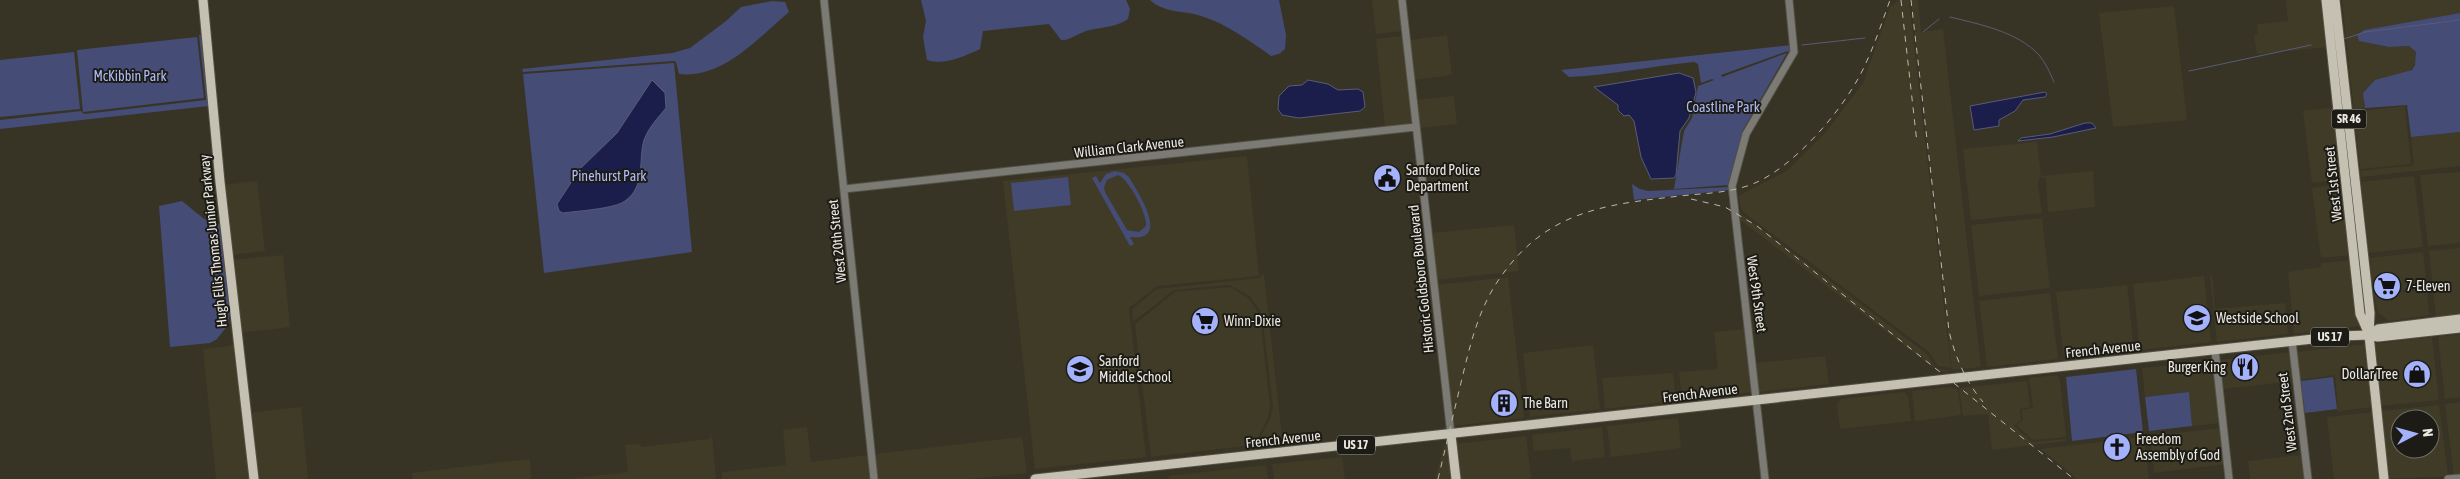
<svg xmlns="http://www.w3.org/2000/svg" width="2460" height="479" font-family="'Asap Condensed',sans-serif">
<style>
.built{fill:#403b27;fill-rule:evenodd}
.green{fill:#454c76;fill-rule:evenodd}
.water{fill:#1b1e4a;stroke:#595b77}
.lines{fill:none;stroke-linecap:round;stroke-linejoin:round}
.stream{stroke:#595b77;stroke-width:1}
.minor-casing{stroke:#545144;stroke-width:9}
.major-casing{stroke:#545144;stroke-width:11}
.minor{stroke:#7c7a74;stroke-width:7}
.major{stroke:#c4c1b3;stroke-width:9}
.rail{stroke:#bbb9af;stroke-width:1;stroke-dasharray:6 6;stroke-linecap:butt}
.labels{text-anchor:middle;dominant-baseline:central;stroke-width:4;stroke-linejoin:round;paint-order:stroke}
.shield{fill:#1d1b15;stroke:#adaba4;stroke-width:1}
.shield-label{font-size:12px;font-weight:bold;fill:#ebe9e1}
.park-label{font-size:14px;fill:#afbbf8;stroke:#1d1b15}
.street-label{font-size:14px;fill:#ebe9e1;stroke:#1d1b15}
.poi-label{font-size:14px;fill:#ebe9e1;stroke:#1d1b15;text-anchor:start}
</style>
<rect width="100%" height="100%" fill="#373426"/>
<!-- built -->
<path class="built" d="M1372 0H1399L1403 31 1376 34Z
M1899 0H1909L1951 368 1938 366 1929 352 1742 211 1738 196 1787 171 1827 131 1863 83 1890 7Z
M1911 0H1918L1921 32 1943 29 1981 367 1952 370Z
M2286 0H2323L2329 47 2257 54 2254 35H2258L2257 24 2288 21Z
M2342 0H2460V13L2364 30 2357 35 2359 41 2389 47 2409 46 2416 52 2417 57 2412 70 2363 104 2365 108 2354 110Z
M2174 6 2187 120 2113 127 2099 13Z
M1447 35 1452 75 1414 80 1410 40Z
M1403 36 1413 125 1385 128 1376 39Z
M1454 96 1457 124 1419 128 1416 100Z
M2405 106 2411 164 2360 169 2354 112Z
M2336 107 2344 179 2312 183 2303 111Z
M2460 132V166L2361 177 2360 171 2414 165 2411 137Z
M2037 142 2041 176 2093 171 2095 207 2048 212 2046 178 2040 177 2038 184 2042 213 1971 220 1963 149Z
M1247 156 1259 276 1157 286 1129 308 1146 457 1035 469 1003 181Z
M2460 172V243L2428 246 2420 175Z
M2414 176 2423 247 2369 253 2361 182Z
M257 181 265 251 231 255 223 185Z
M2344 184 2352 255 2321 258 2312 188Z
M1737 200 1740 213 1927 354 1936 368 1951 371 1939 372 1738 218Z
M2042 218 2050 288 1979 296 1971 225Z
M1514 225 1519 271 1436 280 1431 233Z
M2460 248V315L2436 318 2429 251Z
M2423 252 2427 287 2400 290 2399 281 2383 274 2373 288 2370 258Z
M283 255 290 327 240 333 232 260Z
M2353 260 2360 326 2294 334 2288 272 2321 267V263Z
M1262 275H1264L1283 445 1195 454 1255 447 1270 419 1273 406 1262 314 1250 296 1229 285 1174 290 1133 322 1132 309 1157 289 1259 278Z
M2212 275 2215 309 2285 303 2288 334 2217 342 2210 276Z
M2204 276 2211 342 2140 350 2133 284Z
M2383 276 2397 282 2398 292 2427 289 2429 315 2389 321 2378 312 2373 290H2377Z
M1508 277 1524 418 1453 426 1437 285Z
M2127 285 2134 351 2064 358 2056 292Z
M1230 287 1248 298 1260 315 1270 407 1268 418 1254 445 1151 457 1135 324 1175 292Z
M2050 293 2058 359 1987 367 1979 301Z
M1747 329 1753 392 1682 400 1679 372 1718 369 1714 332Z
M2460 334V397L2445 399 2438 337Z
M2432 337 2439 400 2380 406 2373 344Z
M235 343 251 479H216L203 349 230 346Z
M2367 344 2374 407 2338 411 2335 375 2299 380 2296 352Z
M1593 345 1600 409 1530 417 1523 353Z
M2290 352 2293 381 2223 389 2219 360Z
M1825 356 1829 384 1759 392 1756 363Z
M2213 361 2220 423 2192 426 2189 392 2145 397 2142 368Z
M1673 373 1676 401 1605 409 1602 378Z
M2057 375 2060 380 2066 437 2033 440 2016 425 2023 421 2022 410 2033 408 2029 378Z
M2027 381 2030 407 2020 409 2021 420 2014 426 2032 442 2066 439V441L1992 450 1988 414 1963 416 1959 388Z
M1950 387 1958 390 1961 415 1915 421 1912 391Z
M1904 392 1908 397 1911 421 1840 429 1837 405 1841 399Z
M2460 402V475L2454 476 2445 404Z
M2439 405 2448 476 2387 479 2381 411ZM2400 419H2430V449H2400Z
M301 407 308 479H257L248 413Z
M2375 412 2381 479H2334L2327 417Z
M1678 418 1681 448 1611 457 1607 426Z
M807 427 811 462 869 455 871 479H722V472L786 465 783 430Z
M1602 427 1605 457 1572 461 1570 448 1534 451 1532 435Z
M2221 428 2225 464 2154 473 2150 436Z
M712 435 716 479H568L628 472 625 445 639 444 642 447 709 439Z
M1526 436 1531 479H1459L1455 444Z
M1022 437 1027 473 969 479H877L875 454Z
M2144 437 2149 479H2075L2074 476 2041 449Z
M1444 445H1449L1453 479H1435Z
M2302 455 2305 479H2250L2248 461Z
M1342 457 1345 479H1274L1272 464Z
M530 459 531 479H413L412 473Z
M1266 465 1268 479H1169V476Z"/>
<!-- green -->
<path class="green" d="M921 0H1126L1130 9 1128 19C1116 27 1104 27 1090 30 1079 32 1073 40 1061 40L1049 24 983 31 980 49C965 56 944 66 927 60L923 37 926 21Z
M1150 0H1279L1286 35 1285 49 1279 54 1271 56C1250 41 1228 25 1204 17 1186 10 1165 14 1150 0Z
M772 1 785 2 789 12C758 38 723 79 679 74L676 62 674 61 523 72 522 69 672 53 690 48 726 21 741 7Z
M2460 13V132L2411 137 2407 105 2365 108 2363 93 2375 80 2412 70 2415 65 2416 52 2409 46 2389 47 2359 41 2357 35 2364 30Z
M199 35H201L209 106 0 129V120L81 111 84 114 206 100Z
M197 37 204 98 83 112 77 50Z
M1791 45V52L1761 104 1789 54 1788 51 1721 75 1722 77 1787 53 1743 130 1728 185 1674 189 1684 131 1692 118 1698 86 1714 80 1712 79 1701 83 1698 64 1694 62C1652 66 1611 75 1569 77L1561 70Z
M74 52 80 109 0 117V60Z
M674 63 692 252 544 273 523 74Z
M1115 171 1124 173 1129 177C1137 191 1172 242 1130 237L1134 244 1130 246 1092 178 1096 176 1100 183 1106 174ZM1118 175C1128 178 1148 215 1146 226L1139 232 1127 230 1105 192 1104 187 1107 180Z
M1068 177 1071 205 1014 211 1011 183Z
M1632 184 1640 189 1648 191 1729 187 1730 190 1634 200Z
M182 201 204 219 222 225 231 302 228 325 217 339 210 343 170 347 159 206Z
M2136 369 2143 432 2072 441 2066 377Z
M2333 377 2337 409 2305 413 2301 381Z
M2189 392 2192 426 2149 431 2145 397Z"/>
<!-- water -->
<path class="water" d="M1679 73 1693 78 1696 92 1689 118 1680 131 1676 175 1674 178 1651 179 1641 157 1634 121 1629 115 1624 116 1618 110V105L1594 87Z
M652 80 665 93 666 108C657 119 649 127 644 140 638 161 646 186 625 201 614 209 577 211 563 213L559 211 557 204 580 169 617 133Z
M1308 80 1328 84 1338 90 1358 89 1363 92 1365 107 1360 111 1299 118 1282 115 1278 109 1279 96 1289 86 1302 85Z
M2045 92 2047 94 2045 97 2023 100 2015 111 1999 120V126L1974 130 1970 106Z
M2085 123H2092L2096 128 2053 137 2018 141 2021 138 2050 134Z"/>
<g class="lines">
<!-- stream -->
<path class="stream" d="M1950 17C1979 24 2018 32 2039 55 2046 63 2050 73 2054 82
M1923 32 1939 19
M2344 39 2365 32 2460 20
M1802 45 1865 38
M2189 71 2311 45"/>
<!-- minor casing -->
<g class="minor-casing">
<path id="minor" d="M824 0 874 479
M1402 0 1451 435
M844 189 1416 127
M2292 341 2308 479
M2215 350 2229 479
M1765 479 1732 186 1746 134 1794 52 1789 0
M2448 479 2460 478"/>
</g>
<!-- major casing -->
<g class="major-casing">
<path id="major" d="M203 0 220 182 254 479
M2326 0 2360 314 2368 332
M2335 0 2370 313 2369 335 2384 479
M2369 335 2378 329 2460 319
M1451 435 1456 479
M1035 479 2340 336 2369 335 2378 337 2460 328"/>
</g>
<!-- minor -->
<use href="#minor" class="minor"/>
<!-- major -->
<use href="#major" class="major"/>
<!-- rail -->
<path class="rail" d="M1901 0 1917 143
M1911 0 1949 331C1955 357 1966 382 1983 402
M1691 199 1725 207 1757 226 2074 479
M1438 479C1445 450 1452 420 1459 391 1469 350 1477 309 1502 275 1551 207 1612 204 1689 195 1711 193 1734 192 1755 183 1794 166 1839 114 1859 77 1872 53 1881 25 1890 0"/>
</g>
<!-- icons -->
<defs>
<g id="civic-disc" transform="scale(1.4375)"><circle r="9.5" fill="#a4b2fc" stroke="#1d1b15"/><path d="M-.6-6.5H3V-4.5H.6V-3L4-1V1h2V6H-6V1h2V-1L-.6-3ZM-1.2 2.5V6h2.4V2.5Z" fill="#111"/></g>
<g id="supermarket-disc" transform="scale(1.4375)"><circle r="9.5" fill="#a4b2fc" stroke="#1d1b15"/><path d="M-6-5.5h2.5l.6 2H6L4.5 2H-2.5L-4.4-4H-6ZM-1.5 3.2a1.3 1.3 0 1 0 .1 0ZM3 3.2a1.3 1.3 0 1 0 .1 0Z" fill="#111"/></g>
<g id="school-disc" transform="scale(1.4375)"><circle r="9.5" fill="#a4b2fc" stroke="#1d1b15"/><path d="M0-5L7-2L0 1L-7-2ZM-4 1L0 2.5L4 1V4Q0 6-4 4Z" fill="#111"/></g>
<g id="restaurant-disc" transform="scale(1.4375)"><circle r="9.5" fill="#a4b2fc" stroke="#1d1b15"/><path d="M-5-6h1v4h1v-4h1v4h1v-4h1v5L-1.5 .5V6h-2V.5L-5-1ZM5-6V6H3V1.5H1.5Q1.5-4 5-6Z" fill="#111"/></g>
<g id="shop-disc" transform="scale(1.4375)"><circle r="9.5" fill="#a4b2fc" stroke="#1d1b15"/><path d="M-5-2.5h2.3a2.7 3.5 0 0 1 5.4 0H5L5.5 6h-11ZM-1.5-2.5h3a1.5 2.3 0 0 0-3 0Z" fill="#111"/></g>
<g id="building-disc" transform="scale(1.4375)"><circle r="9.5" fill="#a4b2fc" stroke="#1d1b15"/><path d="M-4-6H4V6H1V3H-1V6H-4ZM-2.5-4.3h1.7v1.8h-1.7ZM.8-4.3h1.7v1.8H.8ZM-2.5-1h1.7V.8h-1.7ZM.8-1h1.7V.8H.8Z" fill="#111"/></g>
<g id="church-disc" transform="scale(1.4375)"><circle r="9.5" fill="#a4b2fc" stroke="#1d1b15"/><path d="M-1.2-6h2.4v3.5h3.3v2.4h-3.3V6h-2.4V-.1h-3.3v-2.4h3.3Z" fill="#111"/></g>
</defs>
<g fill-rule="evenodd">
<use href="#civic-disc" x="1387" y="178"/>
<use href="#supermarket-disc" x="2387" y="286"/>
<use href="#school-disc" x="2197" y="318"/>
<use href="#supermarket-disc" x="1205" y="321"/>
<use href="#restaurant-disc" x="2245" y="367"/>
<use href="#school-disc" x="1080" y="369"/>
<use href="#shop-disc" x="2417" y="374"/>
<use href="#building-disc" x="1504" y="403"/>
<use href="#church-disc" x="2117" y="447"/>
</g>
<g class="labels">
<!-- shield labels -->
<g class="shield">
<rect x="2331.5" y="109.5" width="35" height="19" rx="4"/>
<rect x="2311" y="327.5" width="38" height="19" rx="4"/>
<rect x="1337" y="435.5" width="38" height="19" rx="4"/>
</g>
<g class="shield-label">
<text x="2349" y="119">SR 46</text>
<text x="2330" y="337">US 17</text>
<text x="1356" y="445">US 17</text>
</g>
<!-- park labels -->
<g class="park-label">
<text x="130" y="76">McKibbin Park</text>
<text x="1723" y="107">Coastline Park</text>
<text x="609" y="176">Pinehurst Park</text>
</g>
<!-- street labels -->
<g class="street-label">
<text transform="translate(1129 147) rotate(-6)">William Clark Avenue</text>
<text transform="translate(2333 184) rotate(-96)">West 1st Street</text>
<text transform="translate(213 241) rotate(-96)">Hugh Ellis Thomas Junior Parkway</text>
<text transform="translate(837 241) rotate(-96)">West 20th Street</text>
<text transform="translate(1421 279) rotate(-96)">Historic Goldsboro Boulevard</text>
<text transform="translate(1757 294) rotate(82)">West 9th Street</text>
<text transform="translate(2103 349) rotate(-6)">French Avenue</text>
<text transform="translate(1700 393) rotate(-7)">French Avenue</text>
<text transform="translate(2287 412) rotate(-97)">West 2nd Street</text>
<text transform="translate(1283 439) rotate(-6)">French Avenue</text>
</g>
<!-- poi labels -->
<g class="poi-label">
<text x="1406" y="170">Sanford Police<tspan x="1406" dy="16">Department</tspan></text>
<text x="2406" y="286">7-Eleven</text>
<text x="2216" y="318">Westside School</text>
<text x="1224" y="321">Winn-Dixie</text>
<text x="1099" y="361">Sanford<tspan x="1099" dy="16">Middle School</tspan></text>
<text x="2226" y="367" text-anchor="end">Burger King</text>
<text x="2398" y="374" text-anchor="end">Dollar Tree</text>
<text x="1523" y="403">The Barn</text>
<text x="2136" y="439">Freedom<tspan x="2136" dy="16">Assembly of God</tspan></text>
</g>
</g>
<!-- north arrow -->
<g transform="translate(2415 434) rotate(84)"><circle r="24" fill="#1d1b15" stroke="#6f6d67"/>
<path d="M0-4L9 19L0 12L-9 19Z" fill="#a4b2fc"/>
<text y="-8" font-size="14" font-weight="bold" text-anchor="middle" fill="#ebe9e1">N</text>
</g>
</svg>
